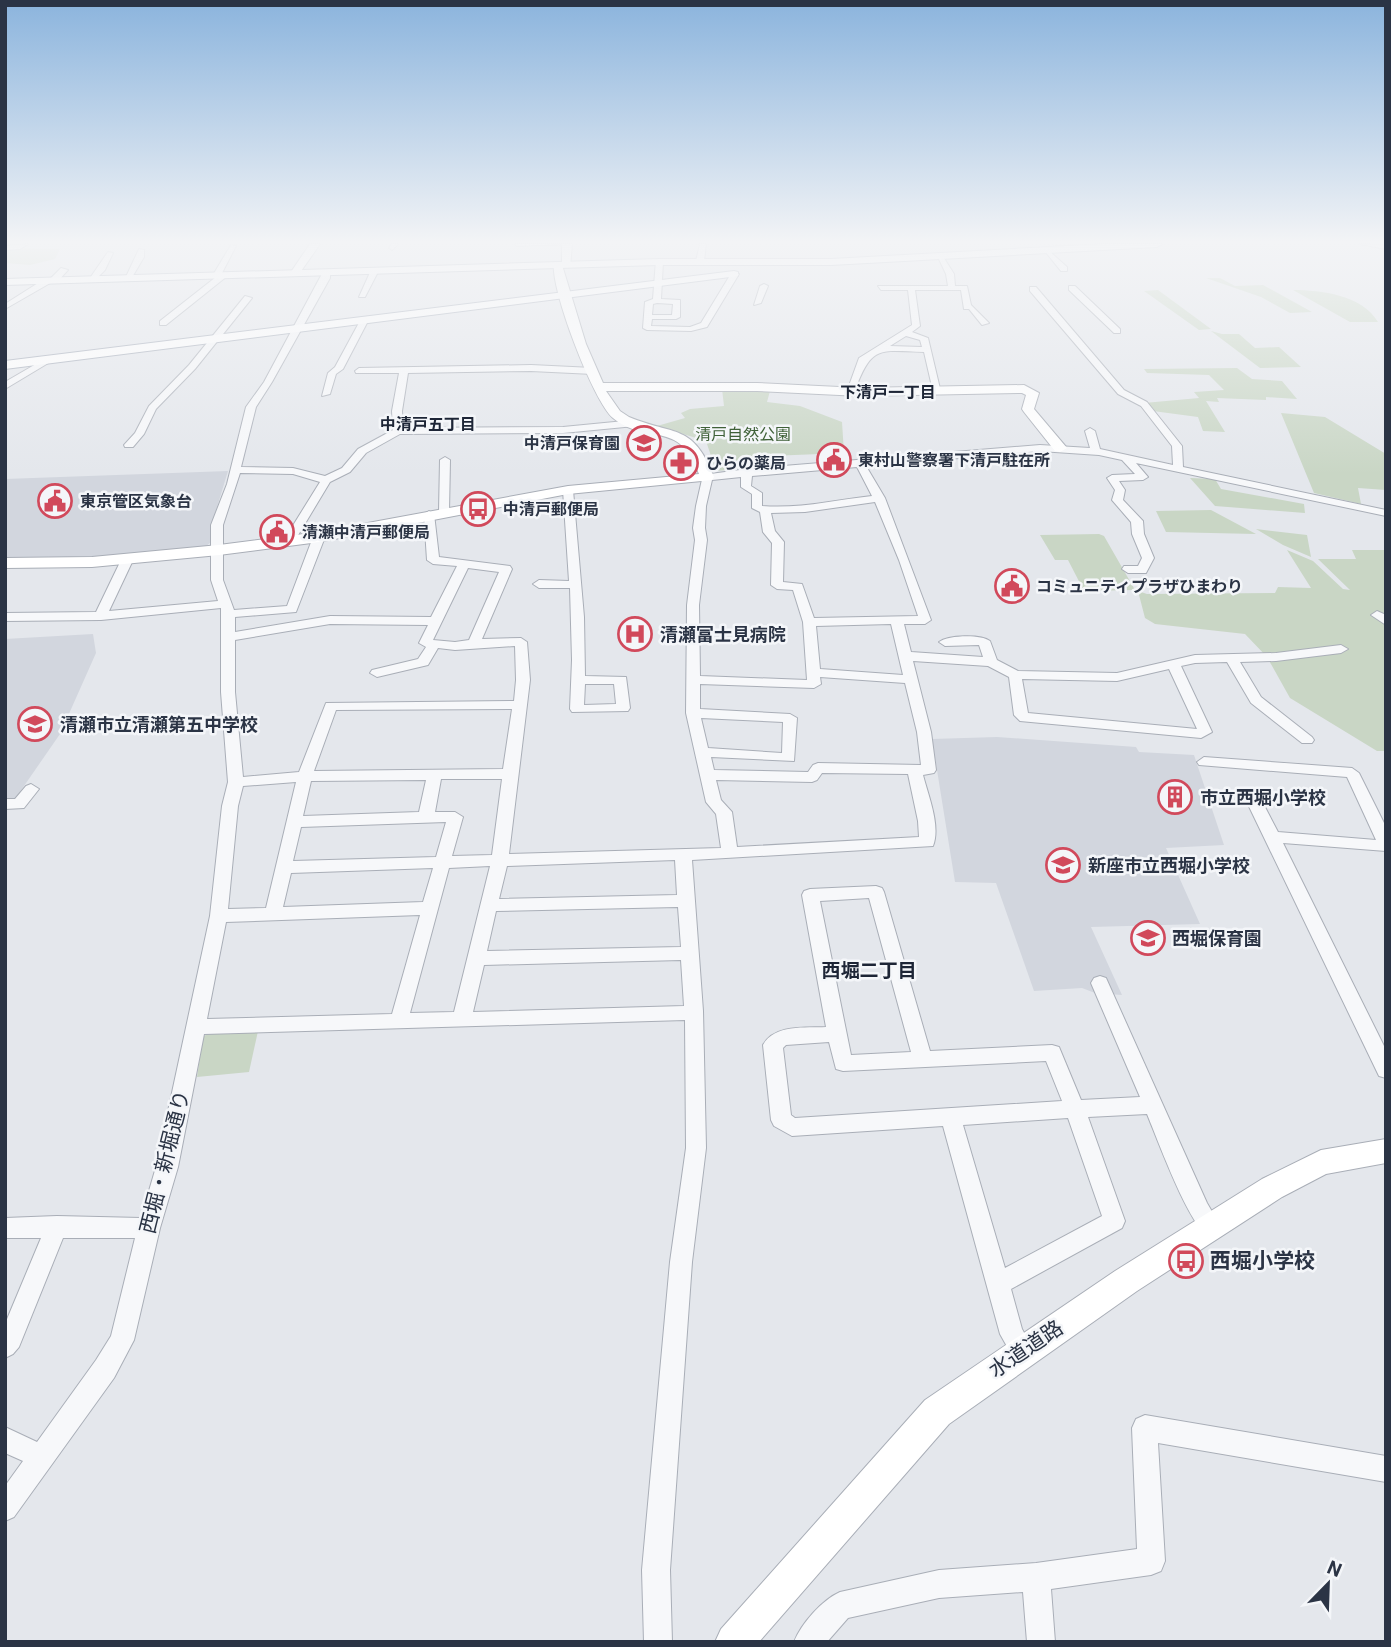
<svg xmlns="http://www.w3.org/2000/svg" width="1391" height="1647" font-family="Roboto,'Noto Sans JP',sans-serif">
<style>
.built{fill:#d2d6de}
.green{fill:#c9d6c5}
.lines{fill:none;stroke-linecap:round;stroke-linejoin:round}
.street-casing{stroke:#a9aeb7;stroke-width:2}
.secondary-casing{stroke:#a9aeb7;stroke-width:2}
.primary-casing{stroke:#a3abb8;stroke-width:2}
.street{fill:#f7f8fa;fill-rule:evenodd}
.secondary{fill:#fff;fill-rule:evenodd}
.primary{fill:#fff;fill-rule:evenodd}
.labels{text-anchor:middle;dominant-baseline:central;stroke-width:5;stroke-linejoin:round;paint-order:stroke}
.far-neighbourhood-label{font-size:16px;font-weight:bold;fill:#1d2536;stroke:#f4f6f9}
.far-park-label{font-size:16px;fill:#3f6138;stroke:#f4f6f9}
.far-poi-label{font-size:16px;font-weight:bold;fill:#2b3445;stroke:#f4f6f9;text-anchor:start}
.poi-label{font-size:18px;font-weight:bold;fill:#2b3445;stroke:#f4f6f9;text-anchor:start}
.neighbourhood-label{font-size:19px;font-weight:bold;fill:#1d2536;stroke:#f4f6f9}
.near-street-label{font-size:21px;fill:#2b3445;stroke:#f4f6f9}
.near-poi-label{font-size:21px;font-weight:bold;fill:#2b3445;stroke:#f4f6f9;text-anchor:start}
</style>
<rect width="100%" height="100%" fill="#e4e7ec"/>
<!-- built -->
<path class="built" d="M228 471 211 527V542L204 548 83 558 5 560V479Z
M93 634 96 653 60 734 15 799H5V639Z
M997 737 1136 747 1139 752 1194 755 1224 845 1166 848 1200 924 1091 927 1122 995 1095 993 1082 988 1034 991 996 883 955 882 932 739Z"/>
<!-- green -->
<path class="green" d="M5 248 60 249 55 259 30 265 5 263Z
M1206 278H1220L1235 286 1263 285 1312 312 1290 313 1261 297Z
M1158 290 1211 329 1199 330 1144 291Z
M1293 290C1321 290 1362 295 1378 322H1350Z
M1211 331 1222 334H1239L1255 348 1279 347 1301 367 1260 368Z
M1237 368 1252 379 1282 381 1297 399 1266 397V400L1217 398 1219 402 1206 401 1225 432 1203 431 1198 417 1153 411 1144 403 1199 398 1194 392 1224 390 1209 375 1147 373 1144 369Z
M722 389 770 391 767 402 800 406 842 422 844 453 770 456 772 466 716 471 706 441 657 426 685 418 681 413 690 409 724 406Z
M1281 413 1325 417 1386 454V490L1358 488 1361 504 1314 493Z
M1190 478 1215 479 1221 489 1304 504 1305 513 1215 506Z
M1211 510 1256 534 1166 532 1156 511Z
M1256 529 1307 535 1311 557 1283 545Z
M1099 534 1104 536 1135 590 1084 591 1068 560H1055L1040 535Z
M1287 550 1313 561 1343 589 1350 590 1318 559H1356L1352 550H1386V751H1377L1290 698 1267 657 1245 634 1155 624 1145 618 1138 591 1147 594 1275 593 1278 587 1311 588Z
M214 1029 258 1031 249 1072 197 1077 203 1037Z"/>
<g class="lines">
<!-- street casing -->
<g class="street-casing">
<path id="street" d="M28 244 20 249 5 250V246Z
M392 244H398L392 250 389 248Z
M514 244H570L517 246Z
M700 244H706L704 261 700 263 696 261Z
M1360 244 1386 245V249Z
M231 245 236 246 222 273H226V277L166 325H160V321L216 277 213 275Z
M139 249 144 250V257L131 279H125Z
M1044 250H1048L1067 267V271H1061Z
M108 252 113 253 105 270 94 281H88Z
M942 255 954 274 955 286H967L971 305 989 323 982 325 969 309H964L961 290H915L920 326 912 332 928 338 941 393 933 391 924 352C876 350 872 346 854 392L846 394 859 358 912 325 908 290H881L878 286H948L946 274 938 257ZM906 336 920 340 922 347 890 346Z
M656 260 663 262 661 299 680 300V317L676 319H652L651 326 690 327 701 323 732 272 739 274 707 327 691 331 647 330 643 328 645 302 653 299ZM657 303 673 304 672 315H652L653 304Z
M61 268 68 270 57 282H52L5 309V304L46 278H51Z
M372 268 379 270 365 297H359Z
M324 270H330V278L272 382 256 407 241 467 293 468 325 476 342 468 358 449 393 430 392 411 399 373H356L355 371 359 368 531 365 593 368 597 371 593 374 531 371 408 373 402 411 403 428 563 427 635 420 640 423 635 426 563 433 400 434 366 453 350 472 330 482 294 542 284 540 320 482 293 474 240 473 223 525V580L234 610 287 606 313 537 319 534 325 537 296 612 235 617V632L330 616 431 617 457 566 433 564 427 560 424 514 429 511 434 514 439 557 510 566 512 569 482 639 521 638 527 642 530 680 509 854 721 848 716 814 706 802 686 713 687 605 695 540 693 528 696 506 703 475 747 469 1040 445 1090 448 1085 431 1090 428 1095 431 1100 449 1173 465 1172 446 1141 406 1118 394 1030 291V287H1036L1124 390 1147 402 1182 446 1183 467 1386 510V516L1136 463 1148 477 1143 480 1119 481 1125 490 1123 500 1143 521 1144 534 1154 558 1146 573H1128L1122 569 1124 566H1138L1142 558 1132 534 1131 522 1112 500 1115 490 1107 478 1112 475 1135 474 1122 460 1099 455 1040 451 866 466 885 498 931 620 925 624H904L911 652 983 657 979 645 945 646 939 642C948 635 981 634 990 641L997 660 1018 671 1117 673 1195 655 1276 653 1341 645 1348 649 1341 653 1276 661 1240 662 1261 697 1312 737 1314 740 1312 743H1302L1251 703 1227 662 1195 663 1181 666 1212 732 1201 738 1020 721 1014 715 1009 677 988 666 913 661 931 732 936 770 934 773 923 775C928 795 941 826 933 846L692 860 703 1011 706 1148 692 1262 670 1570 672 1642H644L642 1570 670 1262 686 1148 685 1020 204 1034 178 1167 160 1228 134 1340 114 1378 14 1517 5 1521V1486L23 1461 5 1453V1427L37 1442 96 1360 111 1336 135 1238H63L19 1347 13 1354 5 1358V1324L41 1238H5V1218L57 1216 141 1218 156 1167 210 916 222 806 228 782 221 692V608L101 620 5 621V613L96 612 122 558 128 554 134 558 109 611 218 601 211 580V525L227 484 246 407 264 382ZM857 467 872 496C835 500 800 509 762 506V493L751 486 752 476ZM741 477V487L752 494V508L760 512 763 532 772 543 771 585 777 589 793 590 803 622 807 680 700 676 699 605 707 540 705 528 706 506 712 480ZM875 502 899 560 918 616 814 618 802 584 783 582 784 542 775 531 771 513 805 512ZM468 568 499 572 469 640 455 642 433 640ZM330 624 428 625 419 643 426 647 418 659 372 670 370 673 377 677 428 665 438 648 455 650 515 646 516 680 514 701 326 703 299 772 243 777 235 692V640ZM891 624 903 675 820 669 816 626ZM1169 669 1197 729 1028 713 1022 679 1117 681ZM820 677 905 683 917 732 921 765 818 763 813 765 808 772 714 770 711 757 794 761 797 718 790 714 700 709V684L814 688 821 684ZM512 709 503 769 314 771 336 710ZM701 718 783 722 782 753 708 748ZM822 773 908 774 918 821 919 837 737 847 732 812 721 800 716 780 812 782 817 780ZM441 779H502L492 855 452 856 463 817 455 812H435ZM426 780 419 812 303 816 311 781ZM296 782 266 908 228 909 238 806 243 786ZM446 822 436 857 293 861 301 827ZM675 860 677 895 499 899 507 866ZM490 866 454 1012 410 1013 449 868ZM433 868 423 902 283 907 291 873ZM678 907 681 947 487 951 496 911ZM420 915 392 1014 207 1019 226 922ZM681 960 684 1006 473 1012 484 965Z
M764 284 768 286 761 303 754 305 760 286Z
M1069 286H1075L1120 329V333H1114L1069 290Z
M245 296 252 298 195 369 156 409 144 434 133 447H125L124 445 135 433 149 406 189 365Z
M361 319 368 321 343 369 336 374 330 394 322 396 328 373 335 367Z
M48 357 55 359 5 389V382Z
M445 457 450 460 449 512 444 515 439 512 440 460Z
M568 487 573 490 584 617 585 676 626 677 630 708 628 711 572 712 570 709 572 660 570 588H539L533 584 539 580 569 581 563 490ZM585 684H614L616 704 584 705Z
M1377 611 1386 615V625L1371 615Z
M1204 757 1352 768 1359 773 1386 827V851L1283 843 1386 1050V1078L1379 1076 1242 792 1245 788H1255L1278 832 1376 840 1347 777 1199 765 1197 762Z
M31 784 39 789 24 808 5 809V799H15L26 786Z
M876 886 882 888 884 892 930 1051 1052 1045 1059 1047 1081 1100 1140 1097 1091 983 1094 978 1100 976 1106 978 1207 1203 1221 1227 1218 1234 1210 1237C1190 1229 1157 1138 1147 1114L1088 1117 1125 1221 1122 1228 1011 1289 1022 1329 1034 1351 1030 1359 1022 1363 1014 1359 1000 1334 943 1126 792 1136 774 1126 771 1120 763 1045C774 1024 806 1028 826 1027L802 895 804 891 810 889ZM869 898 911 1052 851 1055 820 901ZM829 1042 836 1069 843 1071 1046 1061 1062 1101 795 1118 791 1115 783 1048 786 1045ZM1068 1118 1102 1216 1005 1268 963 1125Z
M1145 1415 1386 1456V1482L1158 1443 1165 1561 1161 1571 1151 1575 1051 1589 1055 1642H1027L1023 1592 939 1598 848 1618 827 1642H794C801 1624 822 1600 840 1592L939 1570 1036 1563 1137 1549 1132 1428 1136 1419Z"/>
</g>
<!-- secondary casing -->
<g class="secondary-casing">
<path id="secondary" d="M310 244H320L299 274H293L291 272Z
M562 244H572L570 267 562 265Z
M554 263 562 265 586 344 603 383H757L860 388 1024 385 1039 393 1034 409 1067 448 1060 452 1055 451 1024 412 1022 409 1026 395 1022 393 860 396 757 391H606L620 411 629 417C675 436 693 423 714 477L712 480 568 494 319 542 219 555 92 567 5 568V558L92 557 219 545 319 532 568 486 699 474C679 418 647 446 613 418 593 401 550 288 554 263Z
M1386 1139V1163L1326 1174 1282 1197 1137 1291 949 1424 759 1642H715L721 1629 925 1400 1115 1271 1262 1179 1321 1150Z"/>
</g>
<!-- primary casing -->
<g class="primary-casing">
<path id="primary" d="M1103 244H1162L1157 247 831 265H659L5 285V279L659 259H831Z
M734 271 738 272V276L5 369V361Z"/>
</g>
<!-- street -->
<use href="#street" class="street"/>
<!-- secondary -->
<use href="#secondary" class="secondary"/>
<!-- primary -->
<use href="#primary" class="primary"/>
</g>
<!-- sky -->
<linearGradient id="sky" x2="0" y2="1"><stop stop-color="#8bb4dd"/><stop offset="0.51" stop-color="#f3f4f6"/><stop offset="1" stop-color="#f3f4f6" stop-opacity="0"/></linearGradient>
<rect width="1391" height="474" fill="url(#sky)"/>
<!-- icons -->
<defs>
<g id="school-ring" transform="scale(1.75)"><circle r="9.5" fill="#f4f6f9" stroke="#d1495b" stroke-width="1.5"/><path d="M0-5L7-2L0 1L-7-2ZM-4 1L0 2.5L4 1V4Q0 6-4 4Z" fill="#d1495b"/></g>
<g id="civic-ring" transform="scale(1.75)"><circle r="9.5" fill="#f4f6f9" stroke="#d1495b" stroke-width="1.5"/><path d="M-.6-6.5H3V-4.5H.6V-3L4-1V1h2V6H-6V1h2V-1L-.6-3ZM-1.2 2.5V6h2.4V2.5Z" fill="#d1495b"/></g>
<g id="pharmacy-ring" transform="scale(1.75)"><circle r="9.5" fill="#f4f6f9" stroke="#d1495b" stroke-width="1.5"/><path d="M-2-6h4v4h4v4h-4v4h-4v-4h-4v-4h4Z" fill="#d1495b"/></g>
<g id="bus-ring" transform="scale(1.75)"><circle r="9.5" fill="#f4f6f9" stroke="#d1495b" stroke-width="1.5"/><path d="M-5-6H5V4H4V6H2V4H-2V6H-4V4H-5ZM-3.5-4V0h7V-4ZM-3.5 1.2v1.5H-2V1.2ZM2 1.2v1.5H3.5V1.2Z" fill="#d1495b"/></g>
<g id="hospital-ring" transform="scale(1.75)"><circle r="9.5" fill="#f4f6f9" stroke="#d1495b" stroke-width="1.5"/><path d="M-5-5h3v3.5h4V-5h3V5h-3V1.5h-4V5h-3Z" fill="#d1495b"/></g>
<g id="building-ring" transform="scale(1.75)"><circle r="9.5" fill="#f4f6f9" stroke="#d1495b" stroke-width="1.5"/><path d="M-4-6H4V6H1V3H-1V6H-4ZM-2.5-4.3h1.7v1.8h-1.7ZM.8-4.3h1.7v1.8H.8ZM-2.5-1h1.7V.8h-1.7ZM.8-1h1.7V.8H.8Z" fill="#d1495b"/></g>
</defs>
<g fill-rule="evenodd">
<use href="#school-ring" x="644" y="443"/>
<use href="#civic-ring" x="834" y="460"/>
<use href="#pharmacy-ring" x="681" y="463"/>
<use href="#civic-ring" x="55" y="501"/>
<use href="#bus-ring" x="478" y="509"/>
<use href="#civic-ring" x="277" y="532"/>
<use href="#civic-ring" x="1012" y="586"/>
<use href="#hospital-ring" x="635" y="634"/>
<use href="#school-ring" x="35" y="724"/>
<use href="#building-ring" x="1175" y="797"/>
<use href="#school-ring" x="1063" y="865"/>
<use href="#school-ring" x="1148" y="938"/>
<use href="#bus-ring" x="1186" y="1261"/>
</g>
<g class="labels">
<!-- far-neighbourhood labels -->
<g class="far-neighbourhood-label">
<text x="888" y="392">下清戸一丁目</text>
<text x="428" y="424">中清戸五丁目</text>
</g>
<!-- far-park labels -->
<g class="far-park-label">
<text x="743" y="434">清戸自然公園</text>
</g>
<!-- far-poi labels -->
<g class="far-poi-label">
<text x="620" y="443" text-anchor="end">中清戸保育園</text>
<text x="858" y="460">東村山警察署下清戸駐在所</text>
<text x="706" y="463">ひらの薬局</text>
<text x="80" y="501">東京管区気象台</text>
<text x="503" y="509">中清戸郵便局</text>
<text x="302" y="532">清瀬中清戸郵便局</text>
<text x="1036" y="586">コミュニティプラザひまわり</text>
</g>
<!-- poi labels -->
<g class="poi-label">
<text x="660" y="634">清瀬富士見病院</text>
<text x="60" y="724">清瀬市立清瀬第五中学校</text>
<text x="1200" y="797">市立西堀小学校</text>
<text x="1088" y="865">新座市立西堀小学校</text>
<text x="1172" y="938">西堀保育園</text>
</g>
<!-- neighbourhood labels -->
<g class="neighbourhood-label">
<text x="869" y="970">西堀二丁目</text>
</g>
<!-- near-street labels -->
<g class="near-street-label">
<text transform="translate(165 1162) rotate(-76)">西堀・新堀通り</text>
<text transform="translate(1026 1349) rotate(-34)">水道道路</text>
</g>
<!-- near-poi labels -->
<g class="near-poi-label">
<text x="1210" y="1261">西堀小学校</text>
</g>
</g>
<!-- border -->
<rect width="1391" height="1647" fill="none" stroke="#2b3445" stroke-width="14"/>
<!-- north arrow -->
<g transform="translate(1328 1584) rotate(23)" stroke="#f4f6f9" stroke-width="5" paint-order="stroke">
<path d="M0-5L12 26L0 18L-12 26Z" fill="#2b3445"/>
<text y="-10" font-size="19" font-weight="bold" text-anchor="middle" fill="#2b3445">N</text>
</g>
</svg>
